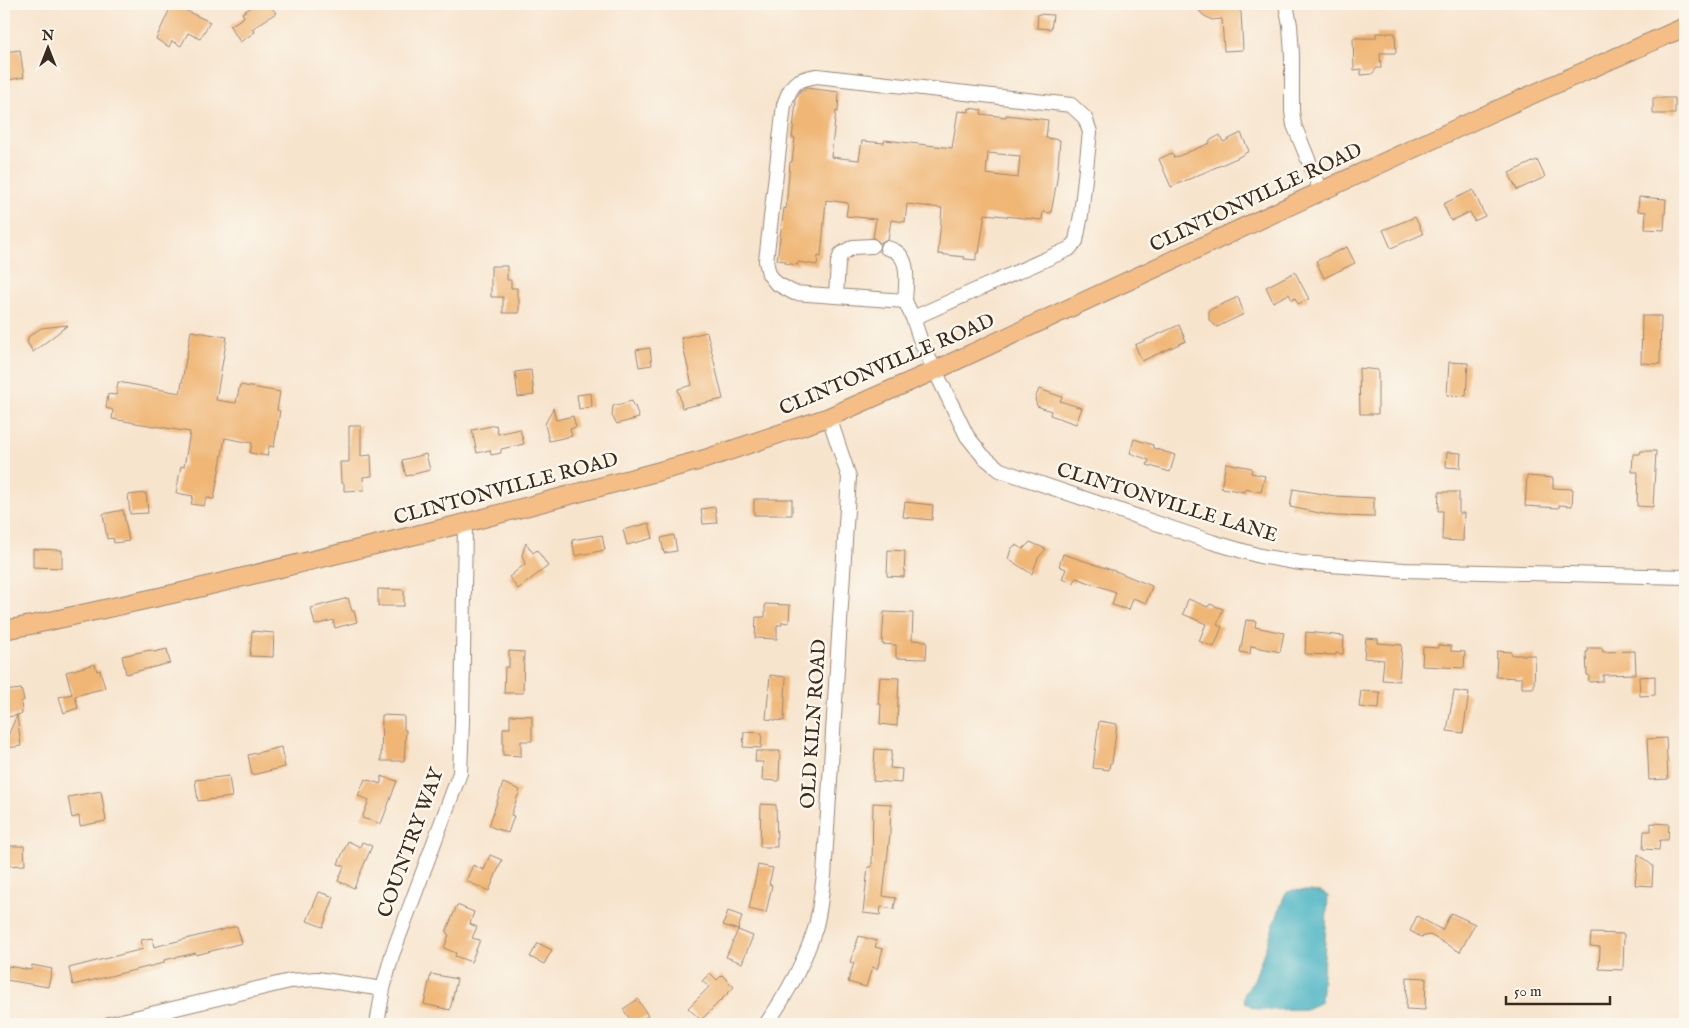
<svg xmlns="http://www.w3.org/2000/svg" width="1689" height="1028" font-family="'IM FELL English',serif">
<style>
.water{fill:#48b4c4;stroke:#426f71}
.building{fill:#f0b675;fill-rule:evenodd}
.lines{fill:none;stroke-linecap:round;stroke-linejoin:round}
.minor-casing{stroke:#998776;stroke-width:16}
.major-casing{stroke:#998776;stroke-width:20}
.minor{stroke:#fff;stroke-width:14}
.major{stroke:#f5be86;stroke-width:18}
.labels{text-anchor:middle;dominant-baseline:central;stroke-width:5;stroke-linejoin:round;paint-order:stroke}
.street-label{font-size:20px;fill:#3b2a1e;stroke:#fbf7ec}
</style>
<rect width="100%" height="100%" fill="#fbf7ec"/>
<filter id="ink" filterUnits="userSpaceOnUse"><feTurbulence type="fractalNoise" baseFrequency=".02" numOctaves="2"/><feDisplacementMap in="SourceGraphic" scale="10" xChannelSelector="R" yChannelSelector="G"/><feConvolveMatrix kernelMatrix="1 2 1 2 8 2 1 2 1" color-interpolation-filters="sRGB"/></filter>
<filter id="wash" filterUnits="userSpaceOnUse"><feTurbulence type="fractalNoise" baseFrequency=".0096" numOctaves="4" result="noise"/><feDisplacementMap in="SourceGraphic" scale="20" xChannelSelector="R" yChannelSelector="G"/><feGaussianBlur stdDeviation="1.12" result="paint"/><feColorMatrix in="noise" values="0 0 0 0 0 0 0 0 0 0 0 0 0 0 0 0 0 1.4 0 .05"/><feComposite in="paint" operator="in"/></filter>
<g filter="url(#wash)">
<rect width="100%" height="100%" fill="#f7e4cd"/>
<!-- water -->
<path class="water" d="M1293 890 1321 892 1328 896 1321 1002 1306 1009 1260 1010 1252 1007 1245 1002 1244 998 1245 992 1254 980 1284 897 1286 893Z"/>
<g id="blocks">
<!-- building -->
<path class="building" d="M172 4 210 22 200 39 188 33 181 46 172 41 169 47 156 39Z
M256 4H269L276 13 252 29 255 32 240 42 230 26 244 17 242 13Z
M1204 4H1231L1241 12 1243 50 1224 51 1222 19 1212 20 1203 15 1198 9Z
M1038 14 1053 15 1051 29 1037 28Z
M1376 33H1395L1396 53H1380L1381 68H1377L1372 74 1361 75V69L1354 70 1353 38H1376Z
M20 50 24 77 4 81V52Z
M806 88 839 92 838 112 836 111 831 157 859 160 862 141 884 143 885 140 952 148 958 111 969 112V108L982 110 981 114 1006 117V115L1048 120 1046 138 1060 140 1057 180 1051 213 1043 212 1042 220 985 214 979 253H976V260L964 259 965 257 938 254 942 208 907 204 905 222 891 220 888 240H885L880 243 873 238 876 219 846 216 848 203 826 200 821 257 818 256 817 265 798 262V265L785 263 786 261 777 260 784 208 786 209 790 162H792L795 138H792L796 102 795 100 801 90H805ZM988 153 1020 156 1018 178 986 174Z
M1653 98H1675V114H1653Z
M1241 133 1249 151 1237 158 1171 187 1159 159 1172 153 1174 158 1210 143 1209 141 1220 135 1223 142Z
M1537 160 1545 177 1517 190 1509 173Z
M1473 190 1485 216 1474 221 1470 212 1451 221 1443 204Z
M1639 197 1666 199 1664 230 1645 229 1646 212 1638 211Z
M1415 217 1423 234 1391 248 1383 230Z
M1347 247 1355 263 1324 278 1316 261Z
M491 266H507V280H511V288H517V297H519V313H503V297H491Z
M1295 272 1309 299 1298 304 1295 298 1292 300 1289 294 1273 302 1266 287Z
M1238 297 1244 314 1217 327 1209 320V310Z
M1642 316H1661L1660 364 1641 363Z
M68 325 33 352 27 342 28 339V337L41 328Z
M1179 325 1186 341 1142 361 1135 345Z
M191 331 227 337 216 400 236 403 240 385 280 392 277 410 280 411 274 447 269 446 267 456 250 453 252 443 225 438 214 499 206 498 204 506 191 504 193 496 176 493 181 466 184 467 190 432 112 419 113 410 106 408 108 394 116 395 118 382 180 393Z
M707 332 723 399 682 408 678 389 692 385 681 338Z
M650 348 652 365 639 367 636 350Z
M1449 362 1468 363 1466 396 1447 395Z
M1359 368 1378 370V414H1360Z
M531 370 534 395 518 397 515 372Z
M1039 389 1062 397 1060 401 1082 408 1076 424 1050 415 1051 411 1037 406 1035 399Z
M591 393 592 407 579 409 577 395Z
M632 401 633 406H635L639 418 617 424 612 416 613 406Z
M553 408 556 420 573 416 576 427 570 429 572 436 549 441 545 424Z
M496 425 498 434 520 429 524 444 501 449V453L491 455 490 450 477 453 472 430Z
M349 426H361V456L371 455 372 476 363 477 364 490 344 491V483H341L340 462H349Z
M1134 439 1153 445V448L1175 455 1170 472 1147 465 1149 460 1130 453Z
M1641 451H1656L1653 507 1637 506 1638 472H1632L1633 454H1640Z
M1447 452 1461 453 1460 468 1446 467Z
M426 454 430 470 406 476 402 460Z
M1226 463 1252 468 1251 473 1265 476 1261 492 1245 489V492L1221 488Z
M1527 476 1553 478V488L1573 489 1572 506 1559 505V508L1525 506Z
M1293 489 1335 496 1374 498V517L1334 516 1290 507Z
M1439 492H1459V513H1464L1463 541 1442 540 1443 511H1438Z
M146 493 148 513 130 514 128 495Z
M754 499H792V515H754Z
M905 502 933 505 932 520 903 517Z
M715 507 717 523 703 524 701 509Z
M123 510 129 541 114 543 113 538 107 539 103 514Z
M649 523 653 538 627 545 623 530Z
M602 535 605 550 575 556 572 540Z
M674 535 677 551 664 553 661 538Z
M1030 542 1046 549 1038 558 1032 574 1008 559 1011 549 1015 545 1023 549Z
M526 543 533 553 537 550 548 566 518 589 509 577 525 564 522 555Z
M33 549 62 550V568L33 567Z
M888 550 905 551 904 577 887 576Z
M1063 554 1118 572 1152 586 1146 603 1133 598 1129 610 1112 605 1116 592 1076 578 1074 583 1062 579 1066 569 1059 566Z
M378 589 404 590V606H378Z
M348 598 352 611H354L357 622 335 628 333 620 315 625 311 608Z
M1188 599 1208 607 1210 604 1223 609 1217 625 1222 627 1214 647 1199 641 1206 624 1183 614Z
M765 604 790 605 789 623 782 622V625H777V639L755 638 756 617H765Z
M884 612 913 613 912 640 927 641 926 659 896 658V645L882 644Z
M1246 620 1256 621 1255 627 1284 633 1280 652 1251 646 1250 654 1240 652Z
M252 631 274 633 273 657 250 656Z
M1306 632 1344 636 1343 654 1336 653V655L1305 654Z
M1366 638 1378 639V643L1402 645 1399 681 1382 680 1384 660 1364 658Z
M1438 645 1451 646V651L1465 652 1464 668 1422 666 1423 647 1438 648Z
M1588 648H1602L1603 652 1635 651 1636 674 1603 675V681L1589 682V675H1587L1586 652H1588Z
M167 649 170 663 126 674 122 656 150 650 154 652Z
M509 651 524 652 523 693H504L505 667H509Z
M1497 651 1511 652 1512 655H1535L1534 688H1522V678L1496 677Z
M95 664 97 671 100 670 105 688 75 696 78 708 64 713 59 697 72 694 66 672Z
M770 675 786 677 784 721 766 719Z
M1655 676V695L1640 696 1639 677Z
M880 677 899 678 897 726 880 724 881 704H878Z
M21 689 24 700 21 702 22 714 17 715 21 746 7 748 6 740 17 715 8 717 6 705H4V691Z
M1361 691 1380 692 1379 709 1359 707Z
M1454 691 1469 693 1463 733 1447 731Z
M382 715 404 716V730H406L404 761H381Z
M510 715 532 716V741H521V756L503 755V728H510Z
M1099 721 1117 724 1112 763H1110L1109 770 1093 768Z
M744 732 762 733 761 748 743 747Z
M1666 738 1668 779 1649 780 1647 739Z
M281 747 285 767 252 775 248 755Z
M875 749 892 750 890 768 902 769 901 783 873 781Z
M756 751H780L779 781 762 780 763 762H755Z
M229 776 232 797 198 801 195 780Z
M381 776 397 781 381 824 362 818 369 800 358 796 365 779 381 784Z
M503 783 520 790 511 815 514 816 508 833 489 826Z
M101 791 106 821 80 826 79 816 72 818 68 797Z
M873 803 891 804 890 834 883 896 896 898 894 909 881 907 880 915 863 913 868 867H872Z
M761 804 776 805 777 847H760Z
M1651 823 1669 824 1668 840H1660L1659 850 1643 849 1644 831H1651Z
M348 841 360 847 362 842 372 846 354 888 338 881 344 866 338 864Z
M6 846H24L25 865 4 866V848Z
M1638 854 1653 866 1652 886 1635 885Z
M490 855 502 860 489 891 466 881 473 865 484 870Z
M758 865 773 868 769 884 772 885 766 913 749 909Z
M319 892 334 897 323 927 307 921Z
M457 905 474 912 470 924 477 927 472 938 480 940 471 962 455 956 456 953 444 948 449 935 446 932Z
M728 911 742 916 738 930 753 936 742 963 726 957 738 930 723 925Z
M1451 913 1475 924 1460 952 1430 935 1421 937 1410 931 1417 916 1442 930Z
M237 926 242 943 196 955V953L164 960V963L73 985 69 968 143 949 141 940 152 938 154 947Z
M1591 933 1624 934 1623 970 1599 969 1600 947 1590 946Z
M859 936 877 941 875 947 883 949 877 969 872 967 866 987 848 982 854 963 850 962Z
M538 943 552 950 544 964 530 957Z
M32 965 52 969 48 987 6 980 8 966 31 970Z
M710 973 717 980 722 975 734 987 701 1020 688 1008 709 987 702 981Z
M431 974 457 979 450 1010 424 1004Z
M1407 977 1426 978 1425 1010 1406 1009Z
M638 999 648 1016 638 1020 633 1024 623 1009Z"/>
</g>
</g>
<g filter="url(#ink)">
<use href="#blocks" fill-opacity="0" stroke="#998776" stroke-width="1"/>
<g class="lines">
<!-- minor casing -->
<g class="minor-casing">
<path id="minor" d="M1286 4 1290 25 1292 55V111L1294 125 1321 191
M887 248C912 253 906 281 905 301
M836 296 838 263 841 254 853 247 872 246
M913 318 905 301 794 293 776 283 769 274 766 261 784 105C792 83 794 80 817 76L1071 105 1085 118 1090 132 1081 215 1076 241 1069 249 913 318 921 342 967 436 983 456 1000 470 1212 542 1260 556 1300 563 1404 570 1685 577
M109 1024 290 981 317 979 383 989
M377 1024 383 989 392 955 460 773 462 722 465 523
M766 1024C786 996 804 963 815 929 820 913 821 893 824 876L849 477 829 417"/>
</g>
<!-- major casing -->
<g class="major-casing">
<path id="major" d="M4 630 36 624 186 591 465 523 705 459 829 417 936 370 1490 113 1685 27"/>
</g>
<!-- minor -->
<use href="#minor" class="minor"/>
<!-- major -->
<use href="#major" class="major"/>
</g>
</g>
<g class="labels">
<!-- street labels -->
<g class="street-label">
<text transform="translate(1256 198) rotate(-25)">CLINTONVILLE ROAD</text>
<text transform="translate(887 365) rotate(-23)">CLINTONVILLE ROAD</text>
<text transform="translate(506 489) rotate(-15)">CLINTONVILLE ROAD</text>
<text transform="translate(1167 503) rotate(17)">CLINTONVILLE LANE</text>
<text transform="translate(814 724) rotate(-86)">OLD KILN ROAD</text>
<text transform="translate(411 843) rotate(-70)">COUNTRY WAY</text>
</g>
</g>
<!-- margin -->
<rect width="1689" height="1028" fill="none" stroke="#fbf7ec" stroke-width="20"/>
<!-- north arrow -->
<g transform="translate(48 48)" stroke="#fbf7ec" stroke-width="4" paint-order="stroke">
<path d="M0-4L9 19L0 12L-9 19Z" fill="#3b2a1e"/>
<text y="-8" font-size="14" font-weight="bold" text-anchor="middle" fill="#3b2a1e">N</text>
</g>
<!-- scale -->
<path d="M1506 996v8h104v-8" fill="none" stroke="#3b2a1e" stroke-width="2.5"/>
<text x="1514" y="996" font-size="15" fill="#3b2a1e" stroke="#fbf7ec" stroke-width="4" paint-order="stroke">50 m</text>
</svg>
